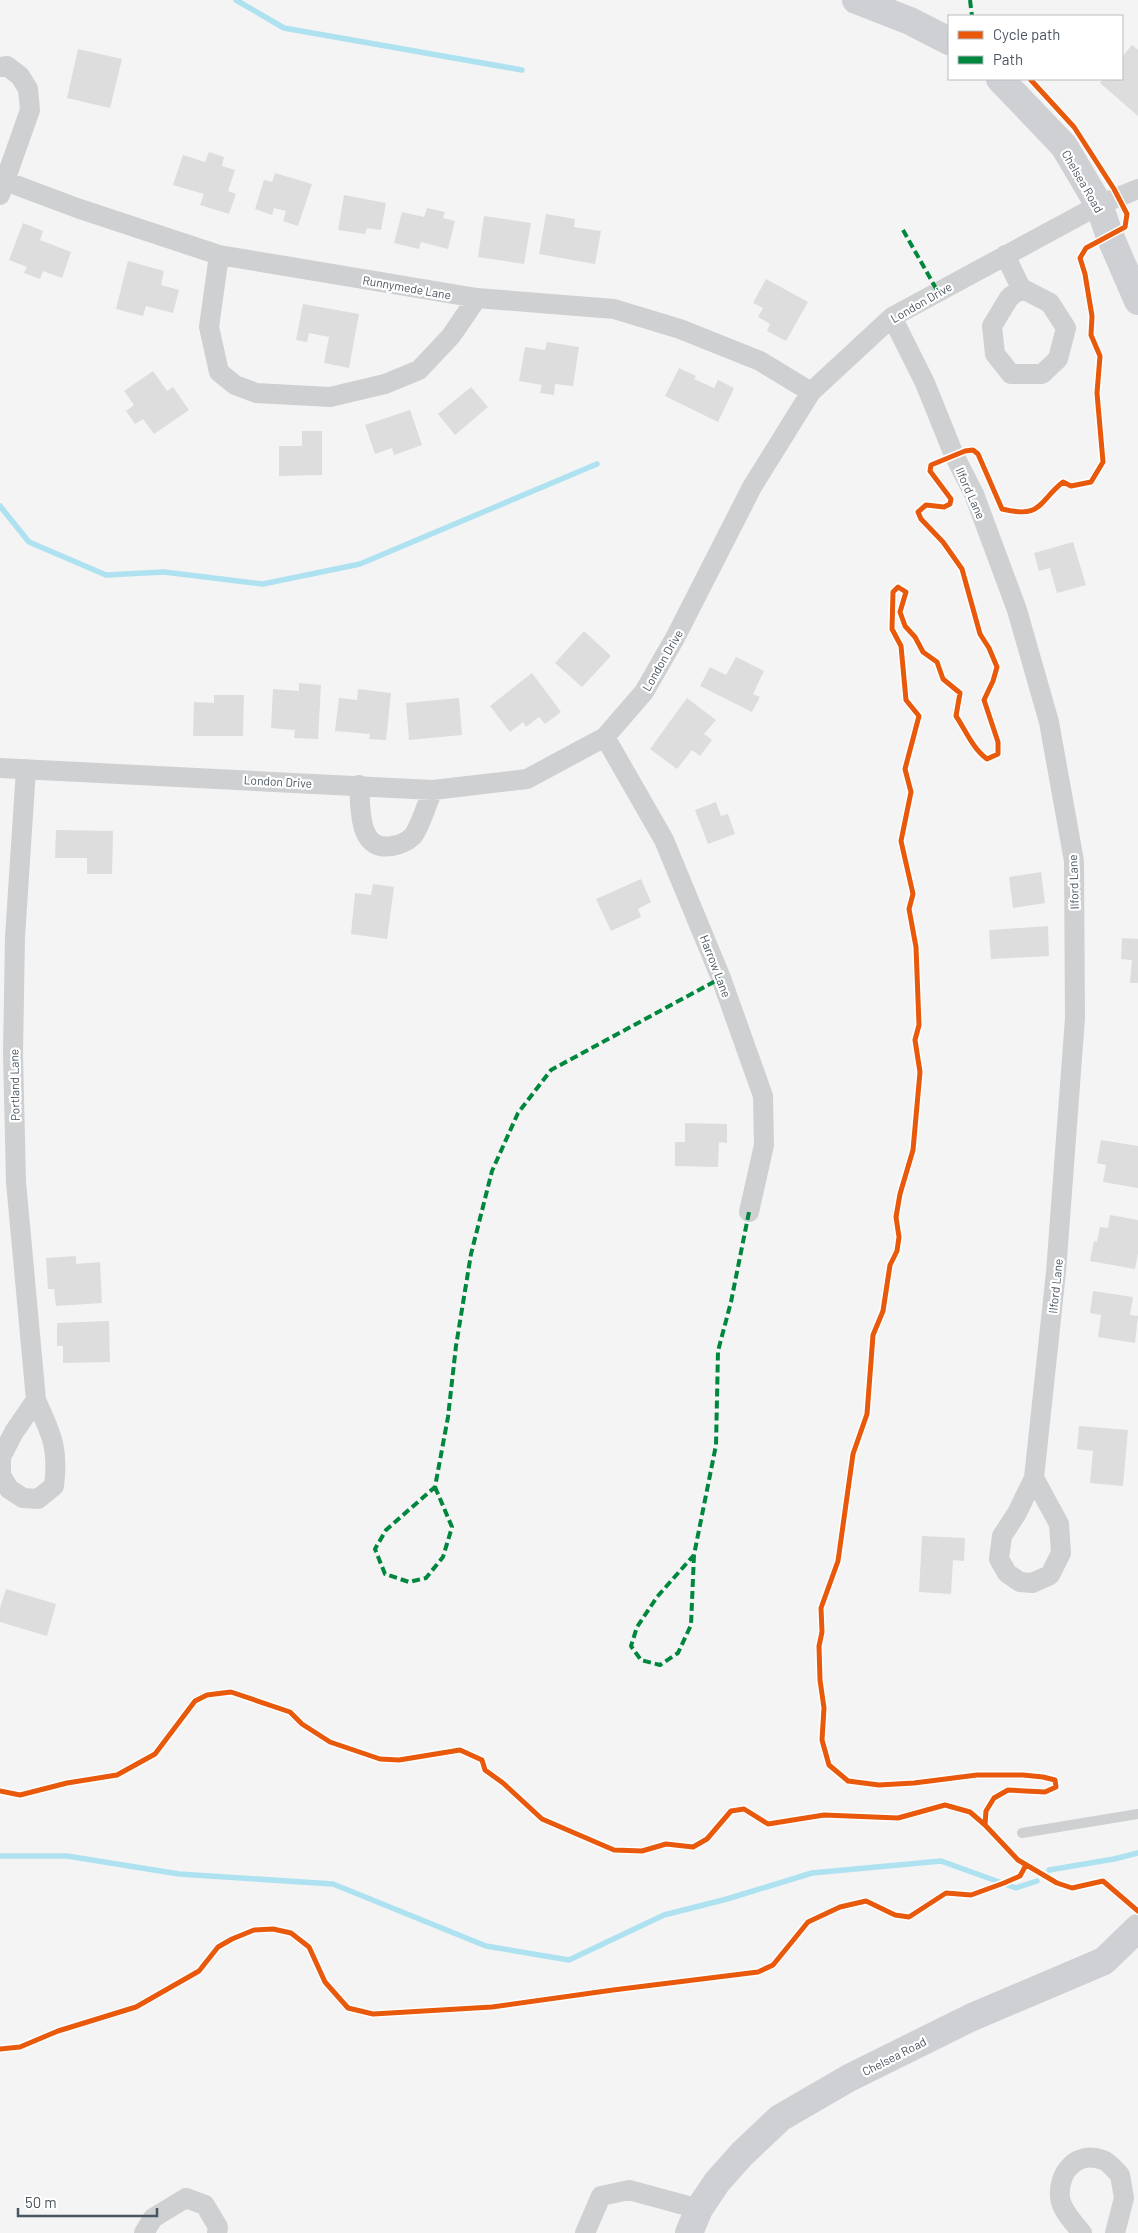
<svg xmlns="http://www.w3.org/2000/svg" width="1138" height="2233" font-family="Barlow,sans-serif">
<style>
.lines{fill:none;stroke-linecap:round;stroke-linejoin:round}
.stream{stroke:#aee2f0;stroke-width:5.5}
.building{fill:#ddddde}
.lane{stroke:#ced0d2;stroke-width:10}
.street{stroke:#ced0d2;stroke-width:20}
.secondary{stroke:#ced0d4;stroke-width:28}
.quiet{stroke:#00873e;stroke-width:4;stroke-dasharray:8 4;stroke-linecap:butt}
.cycleway-casing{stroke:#fff;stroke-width:8}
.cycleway{stroke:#e8590c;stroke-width:5}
.labels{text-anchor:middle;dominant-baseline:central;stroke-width:4.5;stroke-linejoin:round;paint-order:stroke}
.street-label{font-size:12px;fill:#4a5661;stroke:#fff}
</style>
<rect width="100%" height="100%" fill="#f4f4f4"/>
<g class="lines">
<!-- stream -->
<path class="stream" d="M236 0 284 28 522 70
M0 506 29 542 106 575 164 572 263 584 360 564 597 464
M0 1856H67L179 1874 333 1884 486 1946 569 1960 664 1915 727 1899 812 1873 941 1861 1016 1888 1037 1881
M1049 1870 1114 1859 1138 1853"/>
</g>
<!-- building -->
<path class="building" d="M1132 45 1138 50V116L1100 83 1103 79H1122V57Z
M78 49 122 59 110 108 67 98Z
M209 152 224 157 222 166 235 170 228 191 236 194 229 214 200 205 204 194 173 185 183 155 205 162Z
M275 173 312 184 298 226 283 221 286 211 274 208 272 215 255 209 264 180 272 182Z
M344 195 386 203 381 230 367 228 365 234 338 230Z
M427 208 445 212 443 218 455 221 448 249 421 242 419 249 394 243 402 212 424 217Z
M546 214 575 219 574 227 601 231 595 264 539 254Z
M484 216 531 223 524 264 478 257Z
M23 223 43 231 40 240 71 252 62 278 43 271 40 279 24 273 27 267 9 260Z
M128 261 164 271 161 285 179 290 173 313 146 306 143 316 116 309Z
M766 279 808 302 786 341 767 331 770 324 758 317 763 308 753 303Z
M303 304 359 314 349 368 324 363 329 337 309 333 307 342 296 340Z
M547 342 579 347 573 386 555 384 554 395 540 393 542 385 519 381 525 347 545 350Z
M679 368 696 376 694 379 714 388 718 380 734 388 718 422 665 396Z
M153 371 167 391 173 387 189 410 154 434 143 419 135 424 126 411 134 405 124 391Z
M471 387 488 407 455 435 438 414Z
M410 410 422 445 394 455 392 448 375 454 365 425Z
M302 431H322V475L279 476V446H302Z
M1073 542 1086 585 1057 593 1050 568 1039 571 1034 553Z
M584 631 611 656 582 687 555 663Z
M736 657 764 671 753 694 760 697 752 712 700 686 710 667 726 675Z
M532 673 561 712 545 724 539 717 526 727 523 722 510 732 490 706Z
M299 683 321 685 318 739 294 738 295 730 271 728 273 689 299 691Z
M358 689 391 693 386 740 369 739 370 734 335 731 339 698 357 700Z
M214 695H244L243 736H193L194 702 214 703Z
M459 698 462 735 409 740 406 703Z
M687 698 716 720 704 734 712 740 700 756 692 750 677 769 650 749Z
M716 802 721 816 728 814 735 834 708 844 695 810Z
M56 830 113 831 112 874H87V858H55Z
M1041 872 1045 903 1013 908 1009 877Z
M641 879 651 902 638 909 641 917 611 931 596 899Z
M373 884 394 887 387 939 351 934 355 893 371 895Z
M1048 926 1049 956 991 959 989 930Z
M1122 938 1138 939V983H1130L1132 960 1121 959Z
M685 1123 727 1124V1143L719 1142 718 1167 675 1166V1142H685Z
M1101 1140 1138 1146V1188L1103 1182 1106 1165 1097 1163Z
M1110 1215 1138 1220V1253L1135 1269 1090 1261 1094 1241 1097 1242 1100 1227 1108 1228Z
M76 1256V1264L100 1262 102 1303 56 1306 54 1289H48L46 1258Z
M1093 1291 1133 1297 1130 1315 1138 1316 1135 1343 1098 1337 1101 1315 1090 1313Z
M109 1321 110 1362 63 1363V1346H57V1323Z
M1079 1426 1128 1430 1123 1486 1090 1483 1093 1451 1077 1449Z
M922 1536 965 1538 964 1561 953 1560 951 1594 919 1592Z
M6 1589 56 1604 47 1636 0 1622V1608Z"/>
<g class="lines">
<!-- lane -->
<path class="lane" d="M1022 1833 1138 1814"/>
<!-- street -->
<path class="street" d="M0 67 7 66 20 76 28 89 30 110 0 195
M0 179 77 208 219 255 477 298 614 309 680 329 760 361 811 392
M219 255 209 327 219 372 235 385 256 393 330 397 385 384 419 370 451 336 477 298
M1005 255 1021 288 1050 303 1066 328 1058 359 1042 374H1011L995 354 992 326 1009 298 1021 288
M892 317 925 383 954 455 974 494 1017 610 1049 722 1074 861 1075 1018 1056 1272 1034 1478 1017 1513 1002 1536 999 1559 1007 1573 1020 1582 1032 1583 1050 1575 1061 1553 1059 1524 1034 1478
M605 737 664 840 721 978 763 1096 764 1145 749 1212
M0 768 433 790 527 779 605 737 644 692 675 638 752 487 811 392 892 317 1099 205 1138 189
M26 769 15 937 13 1053 16 1182 36 1400 14 1432 1 1457V1475L9 1489 23 1498 38 1499 54 1486C59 1447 51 1434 36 1400
M359 785C361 807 357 852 392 846 399 845 408 841 413 836 421 825 427 803 433 790
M144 2233 153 2218 186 2198 205 2205 218 2227 217 2233
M585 2233 601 2196 629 2190 699 2209
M1082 2233C1074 2223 1061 2210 1060 2197 1058 2172 1077 2150 1103 2160 1109 2162 1115 2170 1120 2175L1124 2198 1115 2233"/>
<!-- secondary -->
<path class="secondary" d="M856 0 910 21 949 41
M1000 79 1064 146 1099 205 1109 234 1138 301
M689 2233 699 2209 717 2182 742 2154 780 2118 849 2078 970 2018 1104 1961 1138 1928"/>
<!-- quiet -->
<path class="quiet" d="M970 0 972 16
M903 230 938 292
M435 1487 452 1527 443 1557 426 1578 409 1582 385 1574 375 1549 386 1530 435 1487 448 1417 456 1346 471 1254 492 1171 518 1113 551 1070 721 978
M694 1555 691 1625 678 1653 660 1665 641 1660 631 1646 637 1627 657 1597 694 1555 716 1445 718 1351 731 1302 749 1212"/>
<!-- cycleway casing -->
<g class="cycleway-casing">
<path id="cycleway" d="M1030 79 1074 127 1114 189 1127 214 1125 227 1086 248 1080 258 1085 274 1092 316 1091 335 1100 356 1097 393 1103 462 1091 482 1071 486 1063 482C1038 502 1042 519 1002 509L978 454 973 450 965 451 931 465 930 471 951 499 950 504 944 507 926 505 918 512 921 519 943 542 962 569 980 634 989 648 997 667 993 681 984 700 998 742V754L987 759C973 749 966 731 956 716L960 693 943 679 937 662 923 652 915 637 905 626 900 612 906 592 898 587 893 592 892 629 901 646 906 700 919 716 905 769 911 792 901 841 913 894 909 909 916 947 919 1025 915 1040 920 1072 913 1150 900 1194 896 1217 899 1237 897 1251 890 1265 883 1311 873 1335 867 1414 853 1454 838 1561 821 1608 822 1632 819 1646 820 1680 824 1708 822 1740 829 1765 848 1781 879 1785 914 1783 977 1775H1023L1043 1777 1055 1780 1056 1787 1045 1792 1008 1790 994 1798 986 1811 985 1825 1018 1860 1057 1883 1072 1888 1103 1881 1138 1911
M0 1791 20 1795 67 1783 117 1775 155 1754 195 1701 207 1695 231 1692 290 1712 302 1724 330 1742 380 1759 399 1760 460 1750 482 1760 485 1770 503 1783 542 1819 614 1850 642 1851 666 1844 693 1847 707 1839 731 1811 744 1809 768 1824 824 1815 898 1818 945 1805 970 1812 985 1825
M0 2049 20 2047 58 2031 136 2007 199 1971 218 1947 232 1939 254 1930 273 1929 291 1933 309 1947 325 1982 348 2008 373 2014 492 2007 613 1990 758 1972 773 1965 808 1922 840 1907 866 1901 895 1915 909 1917 946 1893 971 1895 1004 1883 1020 1876 1026 1865"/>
</g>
<!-- cycleway -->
<use href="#cycleway" class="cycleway"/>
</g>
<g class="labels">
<!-- street labels -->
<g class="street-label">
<text transform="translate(1083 181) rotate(60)">Chelsea Road</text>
<text transform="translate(407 287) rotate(10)">Runnymede Lane</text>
<text transform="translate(921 302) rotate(-30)">London Drive</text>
<text transform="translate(971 493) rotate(66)">Ilford Lane</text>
<text transform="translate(662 660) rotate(-60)">London Drive</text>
<text transform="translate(278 781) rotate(3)">London Drive</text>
<text transform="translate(1073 882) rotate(-92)">Ilford Lane</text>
<text transform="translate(716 966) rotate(69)">Harrow Lane</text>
<text transform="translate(14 1085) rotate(-91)">Portland Lane</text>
<text transform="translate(1055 1286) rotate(-84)">Ilford Lane</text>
<text transform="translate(894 2056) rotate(-27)">Chelsea Road</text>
</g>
</g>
<!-- legend -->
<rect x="948" y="15" width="175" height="65" fill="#ffffff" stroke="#b7bbc0"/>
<rect x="958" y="31" width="25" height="8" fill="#e8590c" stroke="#b7bbc0"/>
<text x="993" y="40" font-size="15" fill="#4a5661">Cycle path</text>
<rect x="958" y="56" width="25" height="8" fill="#00873e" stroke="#b7bbc0"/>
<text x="993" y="65" font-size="15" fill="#4a5661">Path</text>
<!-- scale -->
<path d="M18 2208v8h139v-8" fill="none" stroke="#4a5661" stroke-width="2.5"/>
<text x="25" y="2208" font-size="15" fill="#4a5661" stroke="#ffffff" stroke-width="4" paint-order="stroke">50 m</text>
</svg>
